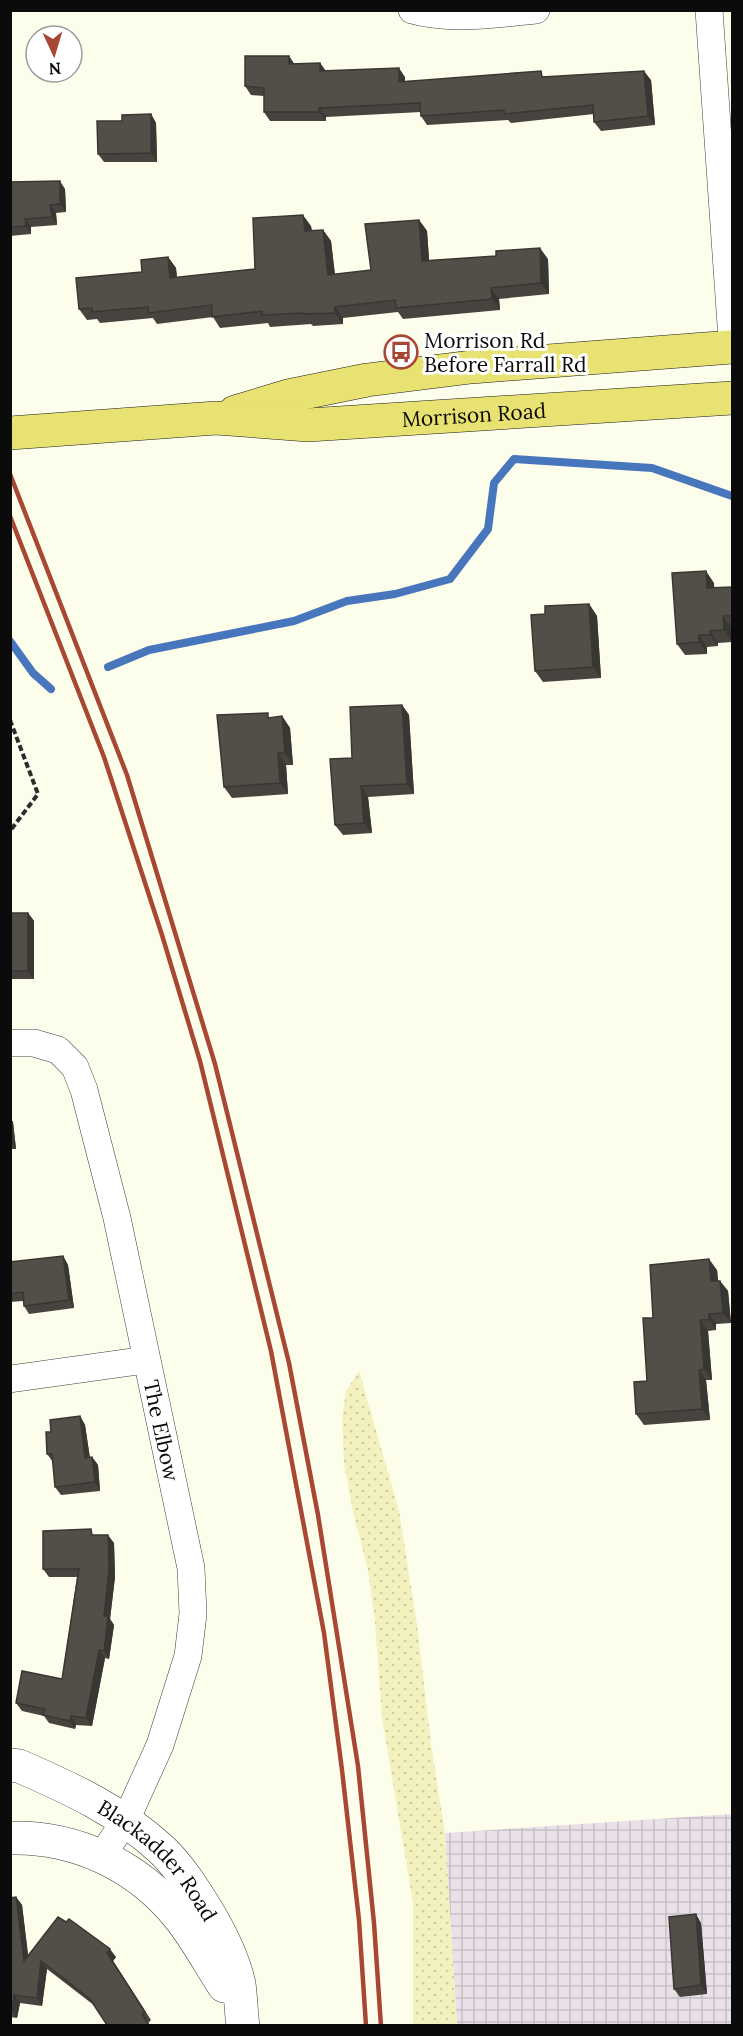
<svg xmlns="http://www.w3.org/2000/svg" width="743" height="2036" font-family="Lora,serif">
<style>
.industrial{fill:url(#industrial-grid)}
.sand{fill:url(#sand-dots)}
.lines{fill:none;stroke-linecap:round;stroke-linejoin:round}
.stream{stroke:#4776bc;stroke-width:8}
.minor-casing{stroke:#3e3e3e;stroke-width:28}
.tertiary-casing{stroke:#3e3e3e;stroke-width:34}
.primary-casing{stroke:#1c1c1c;stroke-width:34}
.path{stroke:#2d2d2d;stroke-width:4;stroke-dasharray:6 3;stroke-linecap:butt}
.minor{stroke:#fff;stroke-width:27}
.tertiary{stroke:#fff;stroke-width:33}
.primary{stroke:#e7e271;stroke-width:33}
.rail{stroke:#a94735;stroke-width:4.5}
.wall{fill:#47443f}
.shaded-wall{fill:#393733}
.building{fill:#524f49;stroke:#393733;stroke-width:1.5}
.labels{text-anchor:middle;dominant-baseline:central;stroke-width:6;stroke-linejoin:round;paint-order:stroke}
.poi-label{font-size:21px;fill:#0b0b0b;stroke:#fff;text-anchor:start}
.street-label{font-size:21px;fill:#0b0b0b;stroke:#fff}
</style>
<defs>
<pattern id="industrial-grid" width="8" height="8" patternUnits="userSpaceOnUse" patternTransform="scale(1.5)"><rect width="8" height="8" fill="#e9e0e8"/><path d="M0 4h8M4 0v8" fill="none" stroke="#c6bfc6"/></pattern>
<pattern id="sand-dots" width="8" height="8" patternUnits="userSpaceOnUse" patternTransform="scale(1.5)"><rect width="8" height="8" fill="#f3f1be"/><path d="M2 2h.1M6 6h.1" fill="none" stroke="#cfcda2" stroke-width="1.8" stroke-linecap="round"/></pattern>
</defs>
<rect width="100%" height="100%" fill="#fdfdec"/>
<!-- industrial -->
<path class="industrial" d="M732 1814V2025H457L445 1833Z"/>
<!-- sand -->
<path class="sand" d="M359 1371 399 1511 417 1624 431 1744 445 1833 457 2025H413V1903L382 1717 375 1621 368 1570 353 1512 344 1463 342 1418 346 1391Z"/>
<g class="lines">
<!-- stream -->
<path class="stream" d="M10 641 33 673 51 689
M108 667 149 650 294 621 347 601 395 594 450 579 488 529 494 483 514 459 652 468 732 496"/>
<!-- minor casing -->
<g class="minor-casing">
<g id="minor">
<path d="M412 10C452 21 496 14 536 10"/>
<path d="M709 10 732 339"/>
<path id="s1" d="M10 1043H34L58 1050 75 1067 84 1090 117 1218 191 1568 193 1614 188 1656 160 1745 126 1820 102 1855"/>
<path d="M10 1379 146 1360"/>
</g>
</g>
<!-- tertiary casing -->
<g class="tertiary-casing">
<g id="tertiary">
<path id="s2" d="M10 1765 19 1766C70 1788 120 1811 162 1850 179 1866 193 1888 206 1909 220 1932 233 1957 239 1984 241 1998 241 2012 243 2026"/>
<path d="M10 1838C76 1836 138 1866 179 1917 196 1938 209 1963 224 1986"/>
</g>
</g>
<!-- primary casing -->
<g class="primary-casing">
<g id="primary">
<path d="M235 412 288 396 367 380 471 367 732 347"/>
<path id="s3" d="M10 433 216 418 308 425 732 398"/>
</g>
</g>
<!-- path -->
<path class="path" d="M10 720 38 794 10 831"/>
<!-- minor -->
<use href="#minor" class="minor"/>
<!-- tertiary -->
<use href="#tertiary" class="tertiary"/>
<!-- primary -->
<use href="#primary" class="primary"/>
<!-- rail -->
<path class="rail" d="M10 474 127 775 215 1064 289 1363 318 1515 358 1766 374 1923 381 2026
M10 516 104 757 162 935 200 1061 271 1351 324 1633 342 1770 359 1920 366 2026"/>
</g>
<!-- wall -->
<path class="wall" d="M289 56 294 64 320 63 326 71 405 77V81L545 76 651 80 655 125 601 131 594 122V114L511 123 508 120 427 125 421 116V112L326 117V121H270L264 112V96L251 95 245 86Z
M151 114 156 123 157 162H104L98 154 122 121Z
M10 182 65 189 66 212 56 213 57 225 31 227V234L10 236Z
M419 220 427 231 429 260 548 259 549 294 499 299 500 310 403 319 398 312 343 318V324L313 326 311 324 270 327 268 323 220 328 213 317 157 324 153 318 100 323 97 319 87 320 79 309 168 257 176 268 177 278 255 269 311 226 312 231 323 230 331 241 335 274 371 270Z
M714 583V588L732 587V627H731L732 642 718 643V646L707 647V654L685 655 677 644Z
M589 604 597 616 601 678 543 682 535 671Z
M402 705 409 715 414 794 368 797 372 833 343 835 335 825 352 758Z
M282 716 290 728 293 765H286L288 794 232 798 224 787 271 718Z
M10 913H28L34 921V979H10Z
M10 1118 13 1122 16 1149H10Z
M10 1253 12 1262 63 1256 68 1265 74 1308 29 1314 24 1306 23 1301 10 1302Z
M717 1270 718 1281H720L728 1291 731 1323 716 1324V1330L708 1331 712 1380H706L710 1420 644 1425 636 1414 647 1381 653 1318Z
M80 1416 85 1425 90 1458 92 1457 98 1465 100 1491 61 1495 55 1487 53 1462 47 1454 51 1432Z
M96 1535 114 1543 115 1577 110 1619 114 1625 109 1659 105 1658 92 1726 76 1725 75 1729 49 1723 44 1716 22 1711 16 1703 62 1679 77 1577H49L43 1569Z
M16 1897 22 1905 28 1956 116 1957 113 1961 151 2020 148 2023 95 2006 47 1969 42 2006 20 2003 17 2018 10 2017V1898Z
M701 1923 707 1994 680 1997 674 1989Z"/>
<!-- shaded-wall -->
<path class="shaded-wall" d="M289 56 295 65 289 64Z
M320 63 326 72 320 71Z
M399 68 405 77V91L399 82Z
M644 71 651 80 655 125 648 116Z
M319 108 326 117V121L319 112Z
M151 114 156 123 157 162 151 153Z
M60 181 65 189 66 212 60 204Z
M50 205 56 213 57 225 52 217Z
M303 215 311 226 313 242 305 231Z
M25 219 31 227V234L26 226Z
M419 220 427 231 430 272 422 261Z
M323 230 331 241 336 286 328 275Z
M540 248 548 259 549 294 541 283Z
M168 257 176 268 178 290 170 278Z
M491 288 499 299 500 310 492 299Z
M335 307 343 318V324L335 313Z
M706 571 714 583 715 600 707 588Z
M589 604 597 616 601 678 593 667Z
M723 616 731 627 732 642 724 630Z
M710 631 718 643V646L710 635Z
M699 635 707 647V654L699 642Z
M402 705 409 715 414 794 407 784Z
M282 716 290 728 293 765 285 753Z
M278 753 286 765 288 794 280 783Z
M361 786 368 797 372 833 364 823Z
M28 913 34 921V979L28 971Z
M10 1118 13 1122 16 1149 10 1142Z
M63 1256 68 1265 74 1308 69 1300Z
M709 1259 717 1270 719 1292 711 1281Z
M720 1281 728 1291 731 1323 723 1313Z
M709 1314 716 1324V1330L709 1320Z
M700 1320 708 1331 712 1380 704 1369Z
M699 1370 706 1380 710 1420 702 1409Z
M80 1416 85 1425 91 1466 85 1458Z
M92 1457 98 1465 100 1491 95 1482Z
M108 1535 114 1543 115 1577 110 1619 114 1625 109 1659 104 1651V1616Z
M99 1650 105 1658 92 1726 86 1718Z
M71 1716 76 1725 75 1729 70 1721Z
M16 1897 22 1905 30 1970 24 1961Z
M696 1914 701 1923 707 1994 701 1985Z
M110 1949 116 1957 113 1961 151 2020 107 1953Z
M41 1961 47 1969 42 2006 37 1998Z
M14 1995 20 2003 17 2018 12 2010Z"/>
<!-- building -->
<path class="building" d="M245 56H289V64L320 63V71L399 68V82L541 71 542 77 644 71 648 116 594 122 593 105 504 114V110L421 116 420 103 319 108V112H264V88L245 86Z
M151 114V153L98 154 97 121H122V115Z
M60 181V204L50 205 52 217 25 219 26 226 10 227V182Z
M303 215 305 231 323 230 328 275 371 270 365 224 419 220 422 261 496 256V251L540 248 541 283 491 288 492 299 396 308 395 300 335 307V313L305 314 304 313 262 315V311L212 317V305L149 313 148 307 92 312V308L79 309 76 278 142 272 141 260 168 257 170 278 255 269 253 218Z
M706 571 707 588 732 587V616H723L724 630 710 631V635H699V642L677 644 672 573Z
M589 604 593 667 535 671 531 615 545 614V606Z
M402 705 407 784 361 786 364 823 335 825 330 759 352 758 350 707Z
M268 713V718L282 716 285 753H278L280 783 224 787 217 715Z
M10 913H28V971H10Z
M63 1256 69 1300 24 1306 23 1292 10 1294V1262Z
M709 1259 711 1281H720L723 1313 709 1314V1320H700L704 1369 699 1370 702 1409 636 1414 634 1382 647 1381 643 1318H653L650 1265Z
M80 1416 85 1458 92 1457 95 1482 55 1487 52 1454H47L46 1432H51L50 1420Z
M91 1529 92 1535H108L109 1569 104 1616H108L104 1651 99 1650 86 1718 71 1716 70 1721 43 1715 45 1709 16 1703 22 1671 62 1679 79 1569H43V1531Z
M16 1897 24 1961 58 1917 66 1922 69 1919 110 1949 107 1953 145 2012 142 2014 149 2025H107L90 1999 41 1961 37 1998 14 1995 12 2010H10V1898Z
M696 1914 701 1985 674 1989 669 1917Z"/>
<!-- icons -->
<defs>
<g id="bus-ring" transform="scale(1.725)"><circle r="9.5" fill="#fff" stroke="#a94735" stroke-width="1.5"/><path d="M-5-6H5V4H4V6H2V4H-2V6H-4V4H-5ZM-3.5-4V0h7V-4ZM-3.5 1.2v1.5H-2V1.2ZM2 1.2v1.5H3.5V1.2Z" fill="#a94735"/></g>
</defs>
<g fill-rule="evenodd">
<use href="#bus-ring" x="401" y="352"/>
</g>
<g class="labels">
<!-- poi labels -->
<g class="poi-label">
<text x="424" y="340">Morrison Rd<tspan x="424" dy="24">Before Farrall Rd</tspan></text>
</g>
<!-- street labels -->
<g class="street-label">
<text stroke="none"><textPath href="#s3" startOffset="465">Morrison Road</textPath></text>
<text stroke="none"><textPath href="#s1" startOffset="447">The Elbow</textPath></text>
<text stroke="none"><textPath href="#s2" startOffset="180">Blackadder Road</textPath></text>
</g>
</g>
<!-- border -->
<rect width="743" height="2036" fill="none" stroke="#0b0b0b" stroke-width="24"/>
<!-- north arrow -->
<g transform="translate(54 54) rotate(176)"><circle r="28" fill="#ffffff" stroke="#9d9d9d" stroke-width="1.5"/>
<path d="M0-4.5L10 22L0 15L-10 22Z" fill="#a94735"/>
<text y="-9" font-size="16" font-weight="bold" text-anchor="middle" fill="#0b0b0b">N</text>
</g>
</svg>
